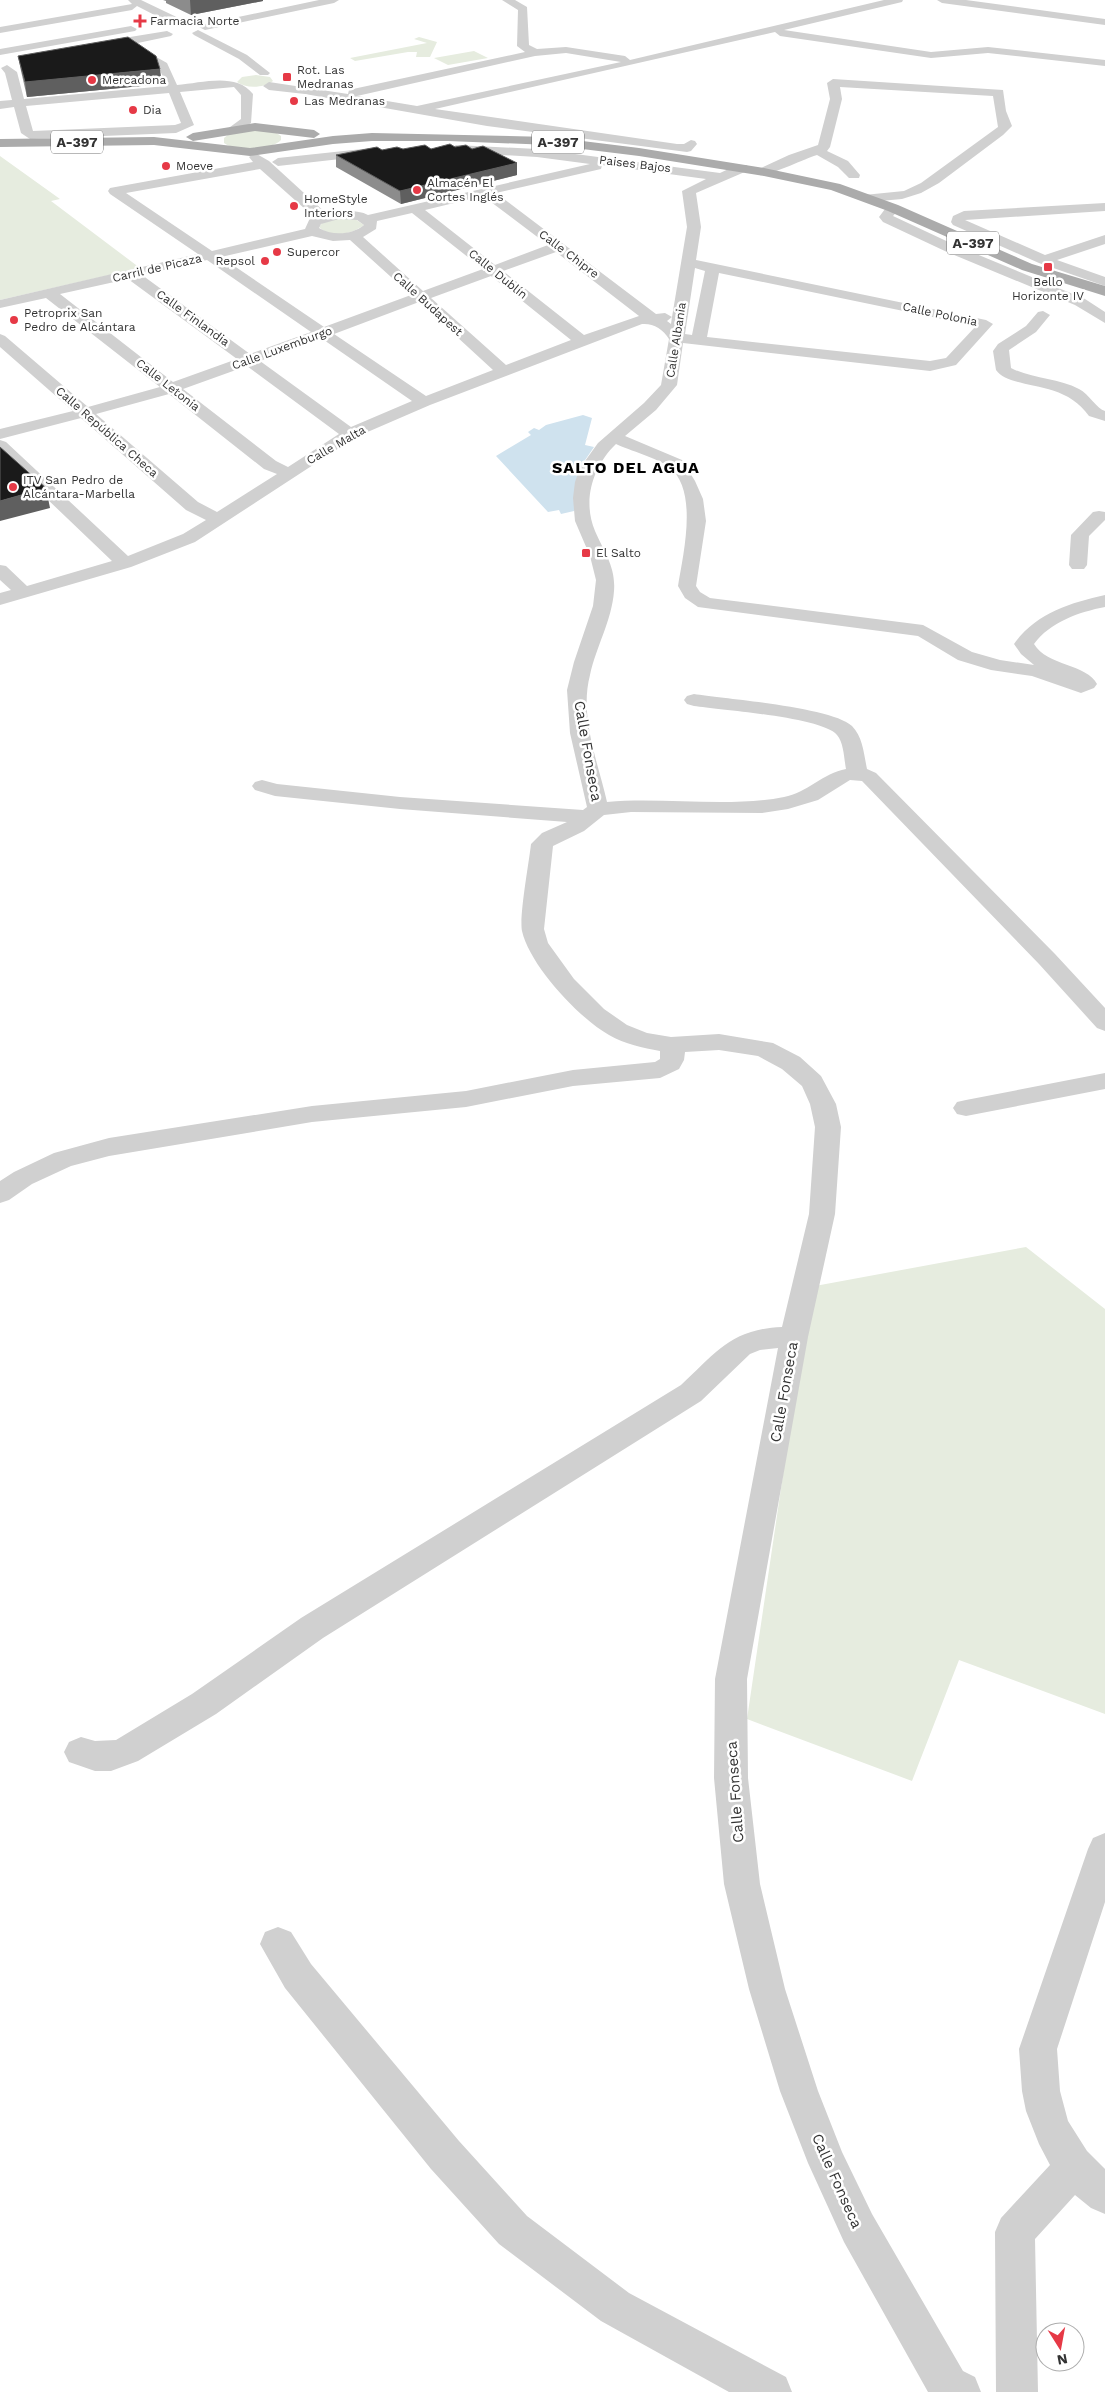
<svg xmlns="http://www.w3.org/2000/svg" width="1105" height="2392" font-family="'Work Sans',sans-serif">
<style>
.green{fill:#e6ecdf}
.water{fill:#cfe2ee}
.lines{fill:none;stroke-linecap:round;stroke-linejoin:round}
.minor{fill:#d0d0d0;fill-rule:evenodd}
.major{fill:#ababab;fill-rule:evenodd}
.wall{fill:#8c8c8c}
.shaded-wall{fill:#5f5f5f}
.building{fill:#1a1a1a;stroke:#5f5f5f}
.poi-dot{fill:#e63946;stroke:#fff;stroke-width:2}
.labels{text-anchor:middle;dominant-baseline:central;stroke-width:5;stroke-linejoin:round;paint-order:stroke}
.far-poi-label{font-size:12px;fill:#333;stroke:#fff;text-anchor:start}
.far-street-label{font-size:12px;fill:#333;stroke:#fff}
.shield{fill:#fff;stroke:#707070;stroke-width:1}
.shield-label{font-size:14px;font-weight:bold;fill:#333}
.street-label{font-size:15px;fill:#333;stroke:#fff}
.far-district-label{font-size:16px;font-weight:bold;letter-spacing:1px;fill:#000;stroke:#fff}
</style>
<rect width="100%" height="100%" fill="#fff"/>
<!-- green -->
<path class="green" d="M419 37 437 42 430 57H416L417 52H408L355 61 350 58 427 43 414 39Z
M474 51 488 58 448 65 434 58Z
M256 75 270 77 273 81C264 88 246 89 237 82L242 77Z
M252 130 275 132 281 136V140C270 151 237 152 224 143V138L229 134Z
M0 156 60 199 51 201 140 268 0 300Z
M334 218 355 219 364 225C352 234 332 239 319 227L323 222Z
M1026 1247 1105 1309V1714L959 1660 912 1781 747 1719 798 1373 815 1286Z"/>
<!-- water -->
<path class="water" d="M583 415 592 418 585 445 594 447 581 466 574 511 561 514 559 510 548 512 496 456 531 435 528 432 534 428 539 430 546 425Z"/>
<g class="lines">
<!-- minor -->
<path class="minor" d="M128 0H141L187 22 182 25 170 23 137 6 132 10 0 33V27L132 4Z
M319 0H339L334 3 205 30 199 27 205 24Z
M502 0H515L527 7 529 45 537 49 566 47 625 56 630 60 884 0H903L902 2 784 30 931 52 988 47 1105 60V66L988 53 931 58 780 36 775 32 435 109 677 144H684L691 140 695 141 697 144 691 151 687 152 487 126 305 94 269 90 263 86 269 82 348 94 349 90 353 89 525 52 517 46 518 10ZM566 53 621 62 417 106 357 96 535 56Z
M937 0H966L1105 19V25L942 3Z
M131 26 137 29 135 31 0 55V49Z
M198 30 247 55 270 73 268 75H260L239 59 194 35 192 33Z
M167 31 173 34 171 36 133 44 167 63 177 85C202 83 236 72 253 94L251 123 232 134 226 130 241 119V95L234 87 180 92 194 125 176 133 30 139 21 133 14 107 0 109V101L12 100 5 73 1 68 7 65 17 72 24 99 166 86C164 81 162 72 158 68 152 59 128 48 119 50L113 47 130 37ZM169 93 181 123 175 125 33 131 26 106Z
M833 79 1003 90 1006 111 1012 126 1003 135 939 183 921 193 902 199 869 202 862 198 864 195 904 191 921 183 998 127 993 96 840 87 842 99 830 147 827 151 848 161 860 175 859 178H849L838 167 817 155C804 159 767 177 759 175L758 172 759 169 789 155 818 145 830 99 827 83Z
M456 145 537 149 720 173 737 165H747L748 168 747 171 696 193 701 227 696 260 986 320 993 324 956 365 930 371 683 343 677 385 656 410 625 436 682 460 695 481 703 499 706 521 696 586 700 592 710 598 923 625 972 652 1000 660 1034 665 1021 654 1014 644C1036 613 1070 603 1105 595V607C1079 612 1050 622 1034 644 1047 666 1087 664 1097 684L1094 688 1081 693 1032 676 991 670 958 660 918 636 698 607 685 598 678 586C683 555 699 490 669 467 659 459 629 450 616 444 593 466 582 500 595 531 604 552 616 567 614 591 612 620 596 647 590 675 579 717 598 762 607 802 664 797 729 808 784 797 807 793 823 773 846 769 844 759 844 743 837 735 822 717 721 710 694 706L687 704 684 700 687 696 694 694C726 699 831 707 852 726 863 737 864 755 867 769L876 773 1055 954 1105 1008V1031L1097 1028 1039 964 862 781 850 780 818 800 788 809 762 813 631 812 604 815 584 831 553 846 544 929 548 943 574 979 604 1009 627 1025 647 1033 671 1037 719 1034 773 1043 800 1057 821 1076 836 1104 841 1127 835 1214 808 1337 747 1679 748 1778 760 1884 785 1989 818 2091 842 2152 872 2214 963 2371 975 2377 981 2392H928L844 2242 808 2163 780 2091 749 1989 724 1884 714 1778 715 1679 778 1348 760 1350 750 1354 701 1401 323 1638 216 1714 138 1761 111 1771H95L69 1762 64 1752 69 1742 81 1737 95 1741 116 1740 192 1694 301 1618 681 1385C716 1353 731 1329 782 1327L809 1214 815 1127 810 1104 802 1086 782 1069 758 1056 719 1050 685 1052 684 1060 679 1069 660 1078 573 1086 466 1107 312 1122 109 1156 71 1166 32 1184 9 1200 0 1203V1181L14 1172 54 1153 109 1138 312 1106 466 1091 573 1070 655 1062 660 1059V1051C643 1048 625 1044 609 1035 579 1018 530 966 522 931 519 916 529 863 531 844L542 833 567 822 400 809 275 796 255 790 252 786 255 782 262 780 277 784 400 797 583 810 587 807 570 733 567 690 574 662 593 606 596 580 590 556 575 521 573 498 575 482 580 468 598 443 644 403 661 385 669 339C663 329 653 323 642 324L430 405 356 437 195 542 131 567 0 605V593L11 590 0 580V565L6 566 27 586 112 561 0 454V440L6 442 128 556 183 534 206 520 186 510 81 418 0 439V429L73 411 0 347V334L5 336 88 407 160 387 46 298 0 308V300L198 254 110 194 108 191 110 188 253 162 249 157 255 153 269 161 327 214C340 211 356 209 368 215L590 164 537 157 452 152 450 149ZM602 165 706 179 682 191 687 227 672 317 665 313 656 314 496 193 601 169ZM260 169 314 217 310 218 305 229 212 251 126 193ZM483 196 548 245 495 265 425 210ZM412 213 483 269 423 291 363 237 376 229 377 221ZM339 219 357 220 364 225C352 235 332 236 319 228L321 224ZM312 236 333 241 350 240 411 295 324 327 221 257ZM556 252 639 316 584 335 503 271ZM207 260 311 332 250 354 142 275ZM695 268 705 271 692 335 685 334ZM719 273 976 326 946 358 930 361 707 337ZM491 276 571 340 506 365 431 298ZM128 279 237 359 173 382 60 294ZM419 302 493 370 426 396 334 334ZM672 317 671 324 667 321ZM321 338 412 401 351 427 260 361ZM247 366 339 434 288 467 276 461 183 389ZM169 394 264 469 277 474 217 512 198 502 96 414Z
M372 148 376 149 378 152 376 155 278 166 272 162 278 158Z
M1105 203V211L965 220 1045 255 1105 235V244L1057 260 1105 277V286L1039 263 953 225 951 222 953 216 964 211Z
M893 204 900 208 893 216 957 246 1085 299 1105 312V323L1075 305 947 252 883 222 879 217 888 205Z
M1043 311 1050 315 1036 332 1009 350 1011 368C1032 379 1058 378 1079 389 1089 394 1097 409 1105 411V421L1089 416C1063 378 1011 391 996 370L993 351 998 344 1026 326 1038 312Z
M1099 511 1105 512V520L1089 536 1087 565 1084 569H1072L1069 565 1071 535 1093 512Z
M1105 1073V1089L966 1116 957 1114 953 1108 957 1102 966 1100Z
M1105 1833V1902L1057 2049 1060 2091 1068 2121 1087 2151 1105 2169V2214L1091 2208 1075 2195 1035 2239 1038 2392H996L995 2232 1001 2218 1050 2165 1039 2144 1026 2111 1022 2091 1019 2049 1088 1849 1093 1838Z
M278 1927 291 1932 311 1964 459 2141 527 2216 629 2293 786 2377 792 2392H729L601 2321 499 2244 431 2169 285 1988 260 1944 265 1932Z"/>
<!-- major -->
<path class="major" d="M255 123 314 130 320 134 314 138 255 131 193 141 186 137 193 133Z
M372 133 550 137 639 148 764 168 840 184 898 205 1032 264 1105 286V296L1022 270 888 211 831 190 764 176 639 156 550 145 448 141H372L333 144 250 156 154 145 0 147V139L154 137 250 148 333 136Z"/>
</g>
<!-- wall -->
<path class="wall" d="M163 0H263V1L191 15 166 3V1Z
M18 56 162 84 27 97 21 71Z
M455 147 472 149 517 163V175L401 204 336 167V155L382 150 431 149Z"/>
<!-- shaded-wall -->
<path class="shaded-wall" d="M190 0H263V1L191 15Z
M160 69 162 84 27 97 25 82Z
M517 163V175L401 204 400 191Z
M46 488 50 508 0 521V501Z"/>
<!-- building -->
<path class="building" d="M128 37 156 56 160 69 25 82 18 56Z
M450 144 455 147 466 145 472 149 483 146 517 163 400 191 336 155 377 147 382 150 397 147 403 149 425 145 431 149Z
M0 447 46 488 0 501Z"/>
<!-- markers -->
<g class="poi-dot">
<path d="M137.5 13.5h5v5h5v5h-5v5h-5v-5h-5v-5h5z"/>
<rect x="282" y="72" width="10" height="10" rx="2.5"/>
<circle cx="92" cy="80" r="5"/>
<circle cx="294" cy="101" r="5"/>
<circle cx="133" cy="110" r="5"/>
<circle cx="166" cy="166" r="5"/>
<circle cx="417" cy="190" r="5"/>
<circle cx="294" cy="206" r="5"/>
<circle cx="277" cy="252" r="5"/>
<circle cx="265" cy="261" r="5"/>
<rect x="1043" y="262" width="10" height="10" rx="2.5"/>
<circle cx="14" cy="320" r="5"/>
<circle cx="13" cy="487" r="5"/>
<rect x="581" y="548" width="10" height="10" rx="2.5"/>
</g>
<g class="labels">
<!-- far-poi labels -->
<g class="far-poi-label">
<text x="150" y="21">Farmacia Norte</text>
<text x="297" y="70">Rot. Las<tspan x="297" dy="14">Medranas</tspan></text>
<text x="102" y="80">Mercadona</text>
<text x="304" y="101">Las Medranas</text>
<text x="143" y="110">Dia</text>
<text x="176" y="166">Moeve</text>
<text x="427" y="183">Almacén El<tspan x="427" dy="14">Cortes Inglés</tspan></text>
<text x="304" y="199">HomeStyle<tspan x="304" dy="14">Interiors</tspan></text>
<text x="287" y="252">Supercor</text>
<text x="255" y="261" text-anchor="end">Repsol</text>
<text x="1048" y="282" text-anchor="middle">Bello<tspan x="1048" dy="14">Horizonte IV</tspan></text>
<text x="24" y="313">Petroprix San<tspan x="24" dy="14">Pedro de Alcántara</tspan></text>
<text x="23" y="480">ITV San Pedro de<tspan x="23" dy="14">Alcántara-Marbella</tspan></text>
<text x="596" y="553">El Salto</text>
</g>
<!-- far-street labels -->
<g class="far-street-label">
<text transform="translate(635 164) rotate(7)">Paises Bajos</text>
<text transform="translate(569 254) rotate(37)">Calle Chipre</text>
<text transform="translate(157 268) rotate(-13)">Carril de Picaza</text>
<text transform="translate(498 274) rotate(39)">Calle Dublín</text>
<text transform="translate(428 304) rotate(42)">Calle Budapest</text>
<text transform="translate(940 314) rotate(12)">Calle Polonia</text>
<text transform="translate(193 318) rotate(36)">Calle Finlandia</text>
<text transform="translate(676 340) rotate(-81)">Calle Albania</text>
<text transform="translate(282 348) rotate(-20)">Calle Luxemburgo</text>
<text transform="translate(168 385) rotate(38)">Calle Letonia</text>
<text transform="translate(107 432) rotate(41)">Calle República Checa</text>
<text transform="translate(336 445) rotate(-30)">Calle Malta</text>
</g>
<!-- shield labels -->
<g class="shield">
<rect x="51" y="130.5" width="52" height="23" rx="4"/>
<rect x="532" y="130.5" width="52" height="23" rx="4"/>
<rect x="947" y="231.5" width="52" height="23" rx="4"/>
</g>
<g class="shield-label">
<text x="77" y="142">A-397</text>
<text x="558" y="142">A-397</text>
<text x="973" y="243">A-397</text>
</g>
<!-- street labels -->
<g class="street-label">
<text transform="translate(588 751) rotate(80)">Calle Fonseca</text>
<text transform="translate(784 1392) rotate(-80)">Calle Fonseca</text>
<text transform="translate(735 1792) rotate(-94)">Calle Fonseca</text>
<text transform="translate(837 2181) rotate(66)">Calle Fonseca</text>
</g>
<!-- far-district labels -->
<g class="far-district-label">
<text x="626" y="467">SALTO DEL AGUA</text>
</g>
</g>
<!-- north arrow -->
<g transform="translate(1060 2347) rotate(169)"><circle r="24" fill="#ffffff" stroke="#adadad"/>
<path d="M0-4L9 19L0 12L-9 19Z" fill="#e63946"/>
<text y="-8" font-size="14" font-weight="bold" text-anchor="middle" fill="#333333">N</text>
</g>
</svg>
